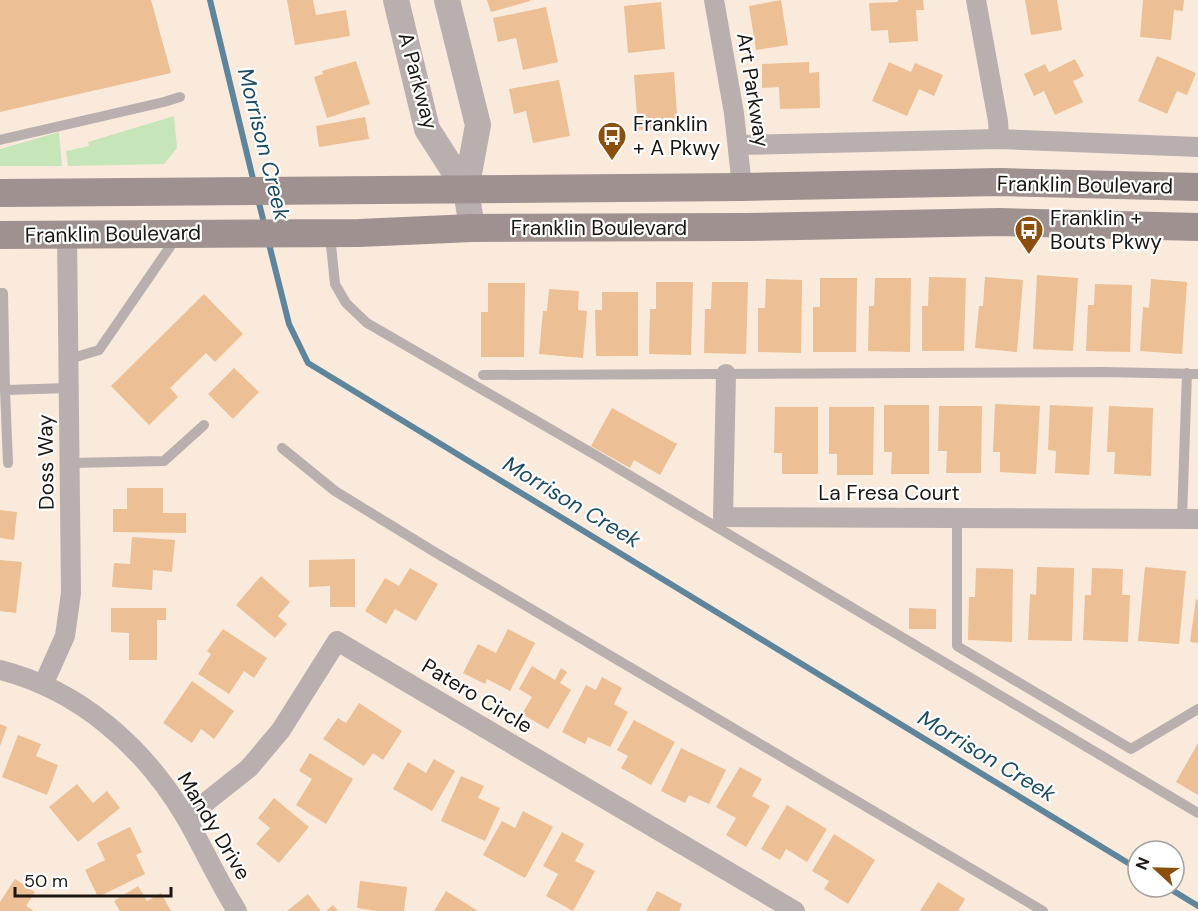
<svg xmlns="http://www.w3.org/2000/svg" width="1198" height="911" font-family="'DM Sans',sans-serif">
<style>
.green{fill:#c6e6b9}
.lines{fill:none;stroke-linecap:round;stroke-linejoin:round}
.stream{stroke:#5e859b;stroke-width:6}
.building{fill:#ecbf94}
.service{stroke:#b9afae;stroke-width:10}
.minor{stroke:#b9afae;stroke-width:20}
.tertiary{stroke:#b9afae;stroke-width:26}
.secondary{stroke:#9f918f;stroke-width:28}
.labels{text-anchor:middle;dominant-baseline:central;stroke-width:4.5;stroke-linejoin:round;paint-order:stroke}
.street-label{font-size:21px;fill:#1b1611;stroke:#fff}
.poi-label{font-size:21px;fill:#1b1611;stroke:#fff;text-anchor:start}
.water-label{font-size:22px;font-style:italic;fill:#1d4b63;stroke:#fff}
</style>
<rect width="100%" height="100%" fill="#faeadc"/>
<!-- green -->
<path class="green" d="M174 116 177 148 164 164 68 166 66 151 89 146 88 142Z
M59 132 62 166H0V149Z"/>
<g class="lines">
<!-- stream -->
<path class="stream" d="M210 0 254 183
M258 199 265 227
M268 240 289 324 308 363 1138 869
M1167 887 1198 906"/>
</g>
<!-- building -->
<path class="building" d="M0 0H151L171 73 0 112Z
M287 0H313L316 15 346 10 350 36 295 45Z
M487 0H530V1L491 12Z
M781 0 788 45 756 50 749 6Z
M898 0H923L924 10H916L918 41 889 43 888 30 871 31 869 3 898 2Z
M1025 0H1057L1062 30 1031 35Z
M1143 0H1184L1183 11 1174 10 1171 40 1140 37Z
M661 2 665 49 628 53 624 6Z
M546 7 558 62 523 70 516 38 498 42 493 18Z
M1157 56 1196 73 1187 95 1177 91 1167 114 1138 101Z
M1075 59 1084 76 1073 81 1083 102 1055 115 1044 91 1034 96 1024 74 1045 64 1049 72Z
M356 61 370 104 327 118 314 77 323 74 322 71Z
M809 62V73L819 72 820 108 780 109 779 87 762 88V64Z
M889 62 911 72 915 63 943 75 934 96 919 89 907 116 872 101Z
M674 72 678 128 638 130 634 75Z
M559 80 570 136 533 143 526 111 514 114 509 89Z
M365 117 369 139 319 147 316 126Z
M1037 275 1078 278 1073 351 1033 349Z
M929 277 966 278 964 351H922V306H928Z
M985 277 1023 280 1017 352 975 348 979 306H983Z
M820 278H857L856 352H813V307H820Z
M875 278H911L910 352 868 351 869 306H874Z
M766 279 802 280 801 353 758 352V308H765Z
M1151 279 1187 282 1182 354 1140 351 1143 307 1149 308Z
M656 282H693L691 355 649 354 650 309H656Z
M712 282H748L746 354 704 353 705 309H711Z
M488 283H525L524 357H481V312H488Z
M1095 284 1132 285 1130 352 1086 351 1088 305H1094Z
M549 289 579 291 578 310 587 311 583 358 539 354 543 311H547Z
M602 292H638V356H596L595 310H602Z
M204 294 243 334 215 362 206 353 170 388 178 397 149 425 111 386Z
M234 368 259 392 233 419 208 394Z
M995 404 1040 406 1036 474 1000 472V452H993Z
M884 405H929V474H891L892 452H884Z
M1050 405 1093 407 1089 475 1055 473 1056 451 1048 450Z
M939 406H982L981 473H946L947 451H938Z
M1109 406 1153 408 1151 476 1114 474 1115 452H1107Z
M775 407H818V474H782V453H774Z
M829 407H874L873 475H837V454H829Z
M612 408 677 444 660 475 634 460 630 468 591 446Z
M127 488H163V513H186V533L113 532V509H127Z
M0 510 17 512 14 540 0 538Z
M132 537 175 540 172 572 153 570 152 590 112 587 114 563 130 564Z
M355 559V607H330V586L309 587V560Z
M0 560 22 562 16 613 0 611Z
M1037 567 1074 568 1072 641 1028 640 1030 594 1036 595Z
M1145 567 1186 571 1179 644 1138 641Z
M410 568 438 584 416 621 395 609 386 624 365 611 385 578 399 586Z
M976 568 1013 569 1012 642 968 640 969 597H975Z
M1092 568 1123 569 1122 595H1130L1128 642 1083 640 1085 595H1091Z
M261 576 290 602 278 616 287 624 275 638 236 605Z
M1196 599 1198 600V643L1190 642Z
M111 608H166V620H157V660H129V633L111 632Z
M909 608 936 609V629H909Z
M223 629 267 658 254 678 244 671 229 694 198 674 211 654 207 651Z
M508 629 535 643 510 691 487 679 485 684 463 673 478 644 496 653Z
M532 666 555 680 561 668 567 672 560 683 571 690 548 729 522 714 532 697 519 689Z
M602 677 622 688 614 704 628 712 610 747 588 737 585 744 562 732 586 685 596 690Z
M192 681 234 711 214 739 201 729 192 743 163 723Z
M359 703 402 731 383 760 373 753 364 766 323 739 338 718 346 723Z
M634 720 675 742 651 785 621 768 628 756 617 750Z
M0 724 7 727 0 746Z
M18 735 41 744 36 756 58 765 47 795 2 777Z
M1198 743V795L1176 782Z
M681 748 726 770 709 804 689 795 685 803 661 791Z
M310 753 353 779 326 824 296 805 312 779 299 771Z
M434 759 455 771 432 811 393 789 408 762 426 773Z
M740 767 762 779 752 796 770 806 746 847 726 835 736 818 716 807Z
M461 776 484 786 478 798 500 808 485 841 441 821Z
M77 784 93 803 107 791 120 808 78 842 49 807Z
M274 798 309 827 279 863 256 844 270 828 258 818Z
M787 805 827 829 807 862 786 849 780 860 761 849Z
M523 811 553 827 525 878 483 855 502 821 515 828Z
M130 827 142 852 136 855 145 874 98 897 85 870 105 860 97 843Z
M562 832 584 844 575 861 595 871 573 911 546 896 558 874 543 866Z
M834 834 875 860 848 904 824 889 829 881 812 871Z
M15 879 35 892 26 906 34 911H0V902Z
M360 881 407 887 404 911H377L357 908Z
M938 882 965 899 958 911H920Z
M138 886 147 901 161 893 171 911H120L114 901Z
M446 891 478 911H434Z
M657 891 682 904 679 911H646Z
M308 894 321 911H287Z
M333 905 338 911H326Z"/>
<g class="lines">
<!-- service -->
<path class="service" d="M0 140 164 102 180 97
M330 235 335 284 346 303 367 323 597 456 1198 813
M0 293H3L5 390
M69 359 99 350 176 238
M483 375 1104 372 1198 374
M282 448 335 491 433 551 1043 911
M8 463 5 390 69 388
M70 463 164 461 204 425
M957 517V646L1131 749 1198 709
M1182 518 1187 373"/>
<!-- minor -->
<path class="minor" d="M714 0 734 113 742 187
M976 0 998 121 999 139
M738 145 999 139 1198 147
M726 374 723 517 1198 519
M0 670C80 690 145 748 186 818 204 849 218 881 237 911
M43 685 65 636 71 593 67 234
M186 818 249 768 281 730 337 641 795 911"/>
<!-- tertiary -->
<path class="tertiary" d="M396 0 427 129 466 190
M447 0 478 125 466 190 472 228"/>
<!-- secondary -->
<path class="secondary" d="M0 193 742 187 1000 182 1198 187
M0 235 359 233 472 228 746 227 1000 222 1198 227"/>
</g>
<!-- icons -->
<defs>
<g id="bus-pin" transform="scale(1.5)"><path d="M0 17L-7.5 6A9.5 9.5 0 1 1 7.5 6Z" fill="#8b4f0e" stroke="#fff"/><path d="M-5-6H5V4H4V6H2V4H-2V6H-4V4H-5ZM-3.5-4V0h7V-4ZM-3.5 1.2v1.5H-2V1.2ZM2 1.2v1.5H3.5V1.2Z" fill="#fff"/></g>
</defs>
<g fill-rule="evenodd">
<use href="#bus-pin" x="612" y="136"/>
<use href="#bus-pin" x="1029" y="230"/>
</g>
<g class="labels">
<!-- street labels -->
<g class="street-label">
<text transform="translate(418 81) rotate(75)">A Parkway</text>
<text transform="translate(753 90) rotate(81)">Art Parkway</text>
<text transform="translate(1085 185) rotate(1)">Franklin Boulevard</text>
<text x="599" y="228">Franklin Boulevard</text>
<text transform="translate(113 234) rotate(-1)">Franklin Boulevard</text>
<text transform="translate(46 462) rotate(-91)">Doss Way</text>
<text x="889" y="493">La Fresa Court</text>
<text transform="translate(477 696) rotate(31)">Patero Circle</text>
<text transform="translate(214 826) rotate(59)">Mandy Drive</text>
</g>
<!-- poi labels -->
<g class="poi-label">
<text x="633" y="124">Franklin<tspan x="633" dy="24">+ A Pkwy</tspan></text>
<text x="1050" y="218">Franklin +<tspan x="1050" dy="24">Bouts Pkwy</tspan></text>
</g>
<!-- water labels -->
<g class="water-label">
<text transform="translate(264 144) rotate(76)">Morrison Creek</text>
<text transform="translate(572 502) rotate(31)">Morrison Creek</text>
<text transform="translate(987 756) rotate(31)">Morrison Creek</text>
</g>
</g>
<!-- north arrow -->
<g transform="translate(1156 869) rotate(292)"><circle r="28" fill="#ffffff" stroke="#a4a2a0" stroke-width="1.5"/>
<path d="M0-4.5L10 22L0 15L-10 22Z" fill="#8b4f0e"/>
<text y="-9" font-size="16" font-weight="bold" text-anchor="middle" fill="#1b1611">N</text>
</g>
<!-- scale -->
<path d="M15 887v9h156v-9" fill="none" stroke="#1b1611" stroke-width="3"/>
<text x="24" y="887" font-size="18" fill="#1b1611" stroke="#ffffff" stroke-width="4.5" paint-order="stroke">50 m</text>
</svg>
